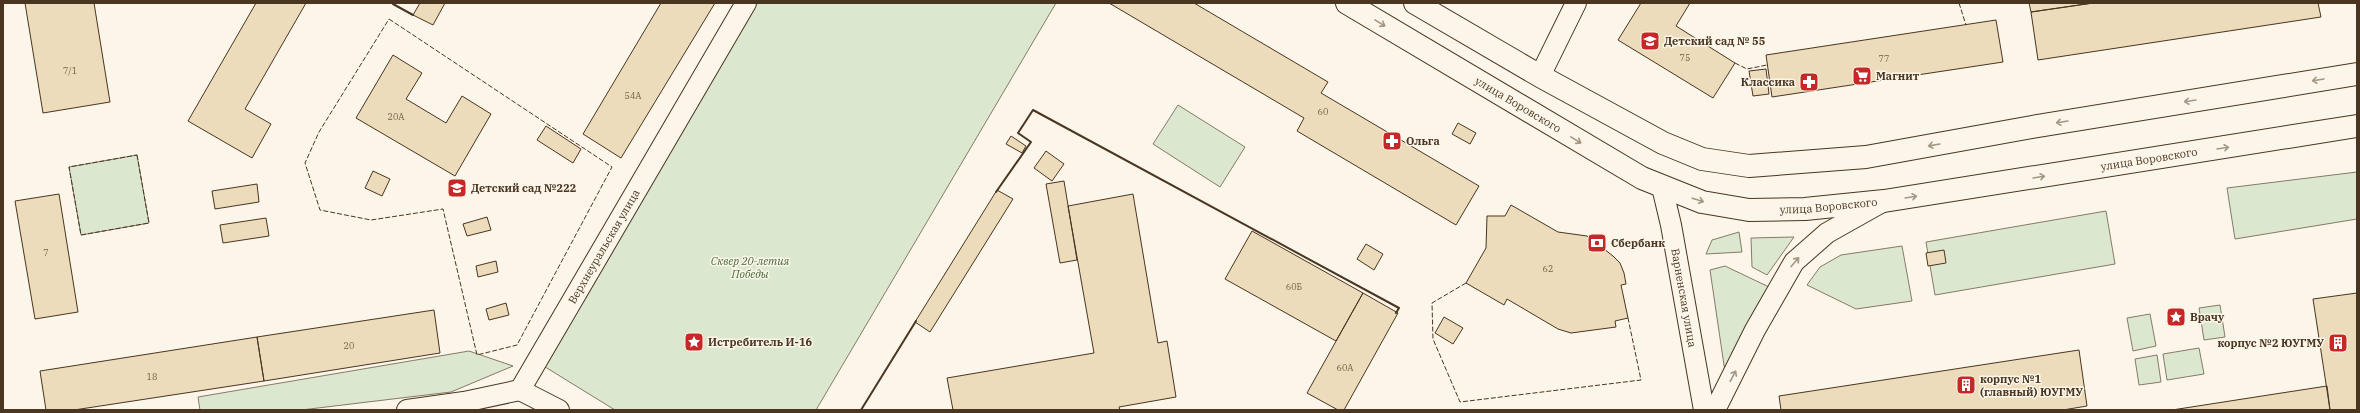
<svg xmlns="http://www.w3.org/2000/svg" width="2360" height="413" font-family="'IBM Plex Serif',serif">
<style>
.green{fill:#dce7d0;stroke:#887966}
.building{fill:#ecdcbc;stroke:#4a3520}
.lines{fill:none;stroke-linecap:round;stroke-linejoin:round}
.minor-casing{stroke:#4a3520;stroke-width:22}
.secondary-casing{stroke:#4a3520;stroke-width:24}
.minor{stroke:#fbf6e9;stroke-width:20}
.secondary{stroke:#fbf6e9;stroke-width:22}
.fence{stroke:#4a3520;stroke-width:1;stroke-dasharray:5 2;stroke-linecap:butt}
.wall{stroke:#4a3520;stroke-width:2}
.oneway{stroke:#a29684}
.labels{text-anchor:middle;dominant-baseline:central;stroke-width:3;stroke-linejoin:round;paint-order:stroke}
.number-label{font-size:9px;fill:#725f47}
.poi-label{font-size:11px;font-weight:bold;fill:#4a3520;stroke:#fbf6e9;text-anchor:start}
.street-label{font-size:11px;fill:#4a3520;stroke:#fbf6e9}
.park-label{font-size:11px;font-style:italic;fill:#436837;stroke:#fbf6e9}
</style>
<rect width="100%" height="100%" fill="#fbf6e9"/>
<!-- green -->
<path class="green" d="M757 3H1056L816 410H615L542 365Z
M1178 105 1245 147 1220 187 1153 144Z
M137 155 149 223 81 235 69 167Z
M2357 172V219L2235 239 2227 188Z
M2106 211 2115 264 1935 295 1926 242Z
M1739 232 1742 252 1706 254 1712 240Z
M1794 237 1767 275 1752 267 1751 238Z
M1902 246 1912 301 1856 309 1807 285 1820 267 1841 255Z
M1725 266 1769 287 1725 372 1710 270Z
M2220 305 2225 337 2204 340 2199 308Z
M2150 314 2156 346 2133 351 2127 318Z
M2199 348 2204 374 2167 380 2163 354Z
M469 351 513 366 451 392 301 410H200L198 397Z
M2157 355 2161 382 2139 385 2135 359Z"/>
<!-- building -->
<path class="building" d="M25 3H94L110 102 43 113Z
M256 3H306L245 109 271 124 252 158 188 121Z
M420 3H445L433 25 413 15Z
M661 3H715L621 158 583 134Z
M1109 3H1194L1328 82 1321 93 1479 186 1456 225 1297 131 1304 118Z
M1641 3H1690L1676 26 1735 63 1713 98 1618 40Z
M2029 3H2093L2031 12Z
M2093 3H2318L2321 17 2038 60 2031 12Z
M1996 20 2003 62 1772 97 1766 55Z
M393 55 422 73 406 99 446 123 462 96 491 114 455 176 356 118Z
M1766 69 1769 94 1753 96 1749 71Z
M1458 123 1476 133 1470 144 1452 134Z
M546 126 581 149 573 163 537 140Z
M1011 136 1026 146 1022 153 1006 144Z
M1046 151 1064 164 1052 181 1034 168Z
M373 171 390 179 382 196 365 188Z
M1064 181 1077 260 1060 263 1046 184Z
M257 184 259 202 215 209 212 191Z
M997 190 1013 199 930 332 915 322Z
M59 194 78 312 35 319 15 201Z
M1133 194 1158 343 1167 341 1176 397 1119 407 1120 410H953L947 378 1094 353 1068 206Z
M1511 205 1558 232 1587 236 1613 256 1620 263 1624 273 1626 284 1621 285 1628 318 1615 321 1616 327 1571 333 1558 329 1507 299 1504 305 1466 283 1486 248 1487 216H1505Z
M487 217 491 230 467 236 463 224Z
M266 218 269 236 223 243 220 225Z
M1252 231 1363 293 1336 341 1225 279Z
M1366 244 1383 254 1374 270 1357 259Z
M1944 250 1946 263 1928 266 1926 253Z
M496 261 498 272 478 277 476 266Z
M1363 293 1398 313 1344 410H1338L1307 393Z
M2357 293V410H2330L2313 299Z
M506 303 509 315 489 320 486 309Z
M434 310 440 353 264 381 257 337Z
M1444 317 1463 328 1453 344 1435 333Z
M257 337 264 381 74 410H46L40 371Z
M2079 350 2087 406 2063 410H1781L1779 396Z
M2327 386 2330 410H2172L2275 394Z"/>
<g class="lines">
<!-- minor casing -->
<g class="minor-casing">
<g id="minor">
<path d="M1540 76 1576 3"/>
<path id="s1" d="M1662 187 1671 225 1704 410"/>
<path d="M520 390 559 410"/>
<path id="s2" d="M407 410 464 402 520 390 746 3"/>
<path d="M1715 410 1755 330 1794 262 1827 233 1884 201"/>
</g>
</g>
<!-- secondary casing -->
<g class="secondary-casing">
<g id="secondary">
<path id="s3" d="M1347 3 1642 178 1702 202 1749 210 1805 209 1884 201 2357 126"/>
<path d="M1415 3 1540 76 1663 143 1702 159 1749 166 1866 157 2032 127 2357 74"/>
</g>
</g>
<!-- minor -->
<use href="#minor" class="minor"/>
<!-- secondary -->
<use href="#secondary" class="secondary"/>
<!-- fence -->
<path class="fence" d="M1959 3 1966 25
M389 19 612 167 517 345 477 355 443 209 371 220 320 210 305 163 319 132Z
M1735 63 1747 69 1767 65
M137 155 149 223 81 235 69 167Z
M1466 283 1432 303 1433 339 1460 402 1641 380 1628 318"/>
<!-- wall -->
<path class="wall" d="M393 4 413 15
M996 192 1031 142 1018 133 1033 110 1399 308 1396 313
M861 410 916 321"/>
</g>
<!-- one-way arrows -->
<defs><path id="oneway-shaft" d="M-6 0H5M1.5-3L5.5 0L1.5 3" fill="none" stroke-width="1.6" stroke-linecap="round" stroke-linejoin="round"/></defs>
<g class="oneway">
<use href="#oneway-shaft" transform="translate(1380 23) rotate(31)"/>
<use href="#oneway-shaft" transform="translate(2318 80) rotate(171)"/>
<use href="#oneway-shaft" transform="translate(2190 101) rotate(171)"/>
<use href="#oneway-shaft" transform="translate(2062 122) rotate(171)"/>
<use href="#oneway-shaft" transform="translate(1576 140) rotate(31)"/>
<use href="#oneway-shaft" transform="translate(1934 145) rotate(170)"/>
<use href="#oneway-shaft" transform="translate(2223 148) rotate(-9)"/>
<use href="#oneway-shaft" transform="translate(2039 177) rotate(-9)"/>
<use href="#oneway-shaft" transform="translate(1911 197) rotate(-9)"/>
<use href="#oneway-shaft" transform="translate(1698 200) rotate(18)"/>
<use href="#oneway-shaft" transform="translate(1795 262) rotate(-49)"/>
<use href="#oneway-shaft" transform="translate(1733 376) rotate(-62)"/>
</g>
<!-- icons -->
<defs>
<g id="school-square" transform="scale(1)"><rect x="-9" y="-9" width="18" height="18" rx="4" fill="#c62828" stroke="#fbf6e9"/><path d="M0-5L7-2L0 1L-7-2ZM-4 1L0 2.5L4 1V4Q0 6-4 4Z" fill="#fff"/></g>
<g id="supermarket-square" transform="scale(1)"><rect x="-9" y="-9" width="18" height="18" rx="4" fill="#c62828" stroke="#fbf6e9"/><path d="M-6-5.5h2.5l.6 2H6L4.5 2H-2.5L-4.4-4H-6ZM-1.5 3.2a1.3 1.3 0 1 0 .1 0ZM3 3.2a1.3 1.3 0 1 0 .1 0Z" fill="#fff"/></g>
<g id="pharmacy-square" transform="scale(1)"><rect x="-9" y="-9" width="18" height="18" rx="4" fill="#c62828" stroke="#fbf6e9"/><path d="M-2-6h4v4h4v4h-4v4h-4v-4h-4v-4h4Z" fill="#fff"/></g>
<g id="bank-square" transform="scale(1)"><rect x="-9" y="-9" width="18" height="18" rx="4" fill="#c62828" stroke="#fbf6e9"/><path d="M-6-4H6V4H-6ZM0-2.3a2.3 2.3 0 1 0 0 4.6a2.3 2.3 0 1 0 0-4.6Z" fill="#fff"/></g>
<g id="sight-square" transform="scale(1)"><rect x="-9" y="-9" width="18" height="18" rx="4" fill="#c62828" stroke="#fbf6e9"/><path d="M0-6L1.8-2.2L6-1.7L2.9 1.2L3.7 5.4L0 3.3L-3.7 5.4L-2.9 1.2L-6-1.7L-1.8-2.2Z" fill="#fff"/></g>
<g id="building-square" transform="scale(1)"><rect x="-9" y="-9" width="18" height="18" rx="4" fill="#c62828" stroke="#fbf6e9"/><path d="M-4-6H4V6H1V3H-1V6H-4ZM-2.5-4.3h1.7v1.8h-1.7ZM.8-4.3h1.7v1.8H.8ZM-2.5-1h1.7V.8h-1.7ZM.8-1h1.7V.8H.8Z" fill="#fff"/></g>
</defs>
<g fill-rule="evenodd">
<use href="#school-square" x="1650" y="41"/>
<use href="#supermarket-square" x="1862" y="76"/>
<use href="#pharmacy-square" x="1809" y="82"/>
<use href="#pharmacy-square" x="1392" y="141"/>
<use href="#school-square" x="457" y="188"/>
<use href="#bank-square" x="1597" y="243"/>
<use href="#sight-square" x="2176" y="317"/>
<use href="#sight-square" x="694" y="342"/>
<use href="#building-square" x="2338" y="343"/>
<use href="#building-square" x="1966" y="385"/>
</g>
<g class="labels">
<!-- number labels -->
<g class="number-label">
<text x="1685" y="57">75</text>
<text x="1884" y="58">77</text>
<text x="70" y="70">7/1</text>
<text x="633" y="95">54А</text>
<text x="1323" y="111">60</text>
<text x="396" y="116">20А</text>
<text x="46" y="252">7</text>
<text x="1548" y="268">62</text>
<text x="1294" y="286">60Б</text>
<text x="349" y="345">20</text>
<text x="1345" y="367">60А</text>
<text x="152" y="376">18</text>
</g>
<!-- poi labels -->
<g class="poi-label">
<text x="1664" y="41">Детский сад № 55</text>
<text x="1876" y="76">Магнит</text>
<text x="1795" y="82" text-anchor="end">Классика</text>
<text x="1406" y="141">Ольга</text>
<text x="471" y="188">Детский сад №222</text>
<text x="1611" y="243">Сбербанк</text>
<text x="2190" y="317">Врачу</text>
<text x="708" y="342">Истребитель И-16</text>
<text x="2324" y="343" text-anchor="end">корпус №2 ЮУГМУ</text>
<text x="1980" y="379">корпус №1<tspan x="1980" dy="13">(главный) ЮУГМУ</tspan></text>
</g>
<!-- street labels -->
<g class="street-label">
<text stroke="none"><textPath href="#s3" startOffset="199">улица Воровского</textPath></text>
<text stroke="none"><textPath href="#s3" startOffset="859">улица Воровского</textPath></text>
<text stroke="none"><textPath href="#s3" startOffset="535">улица Воровского</textPath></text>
<text stroke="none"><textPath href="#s2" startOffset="281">Верхнеуральская улица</textPath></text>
<text stroke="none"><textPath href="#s1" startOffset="113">Варненская улица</textPath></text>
</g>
<!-- park labels -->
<g class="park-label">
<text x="750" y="261">Сквер 20-летия<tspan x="750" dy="13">Победы</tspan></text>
</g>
</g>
<!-- border -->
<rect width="2360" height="413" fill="none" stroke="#4a3520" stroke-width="8"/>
</svg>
